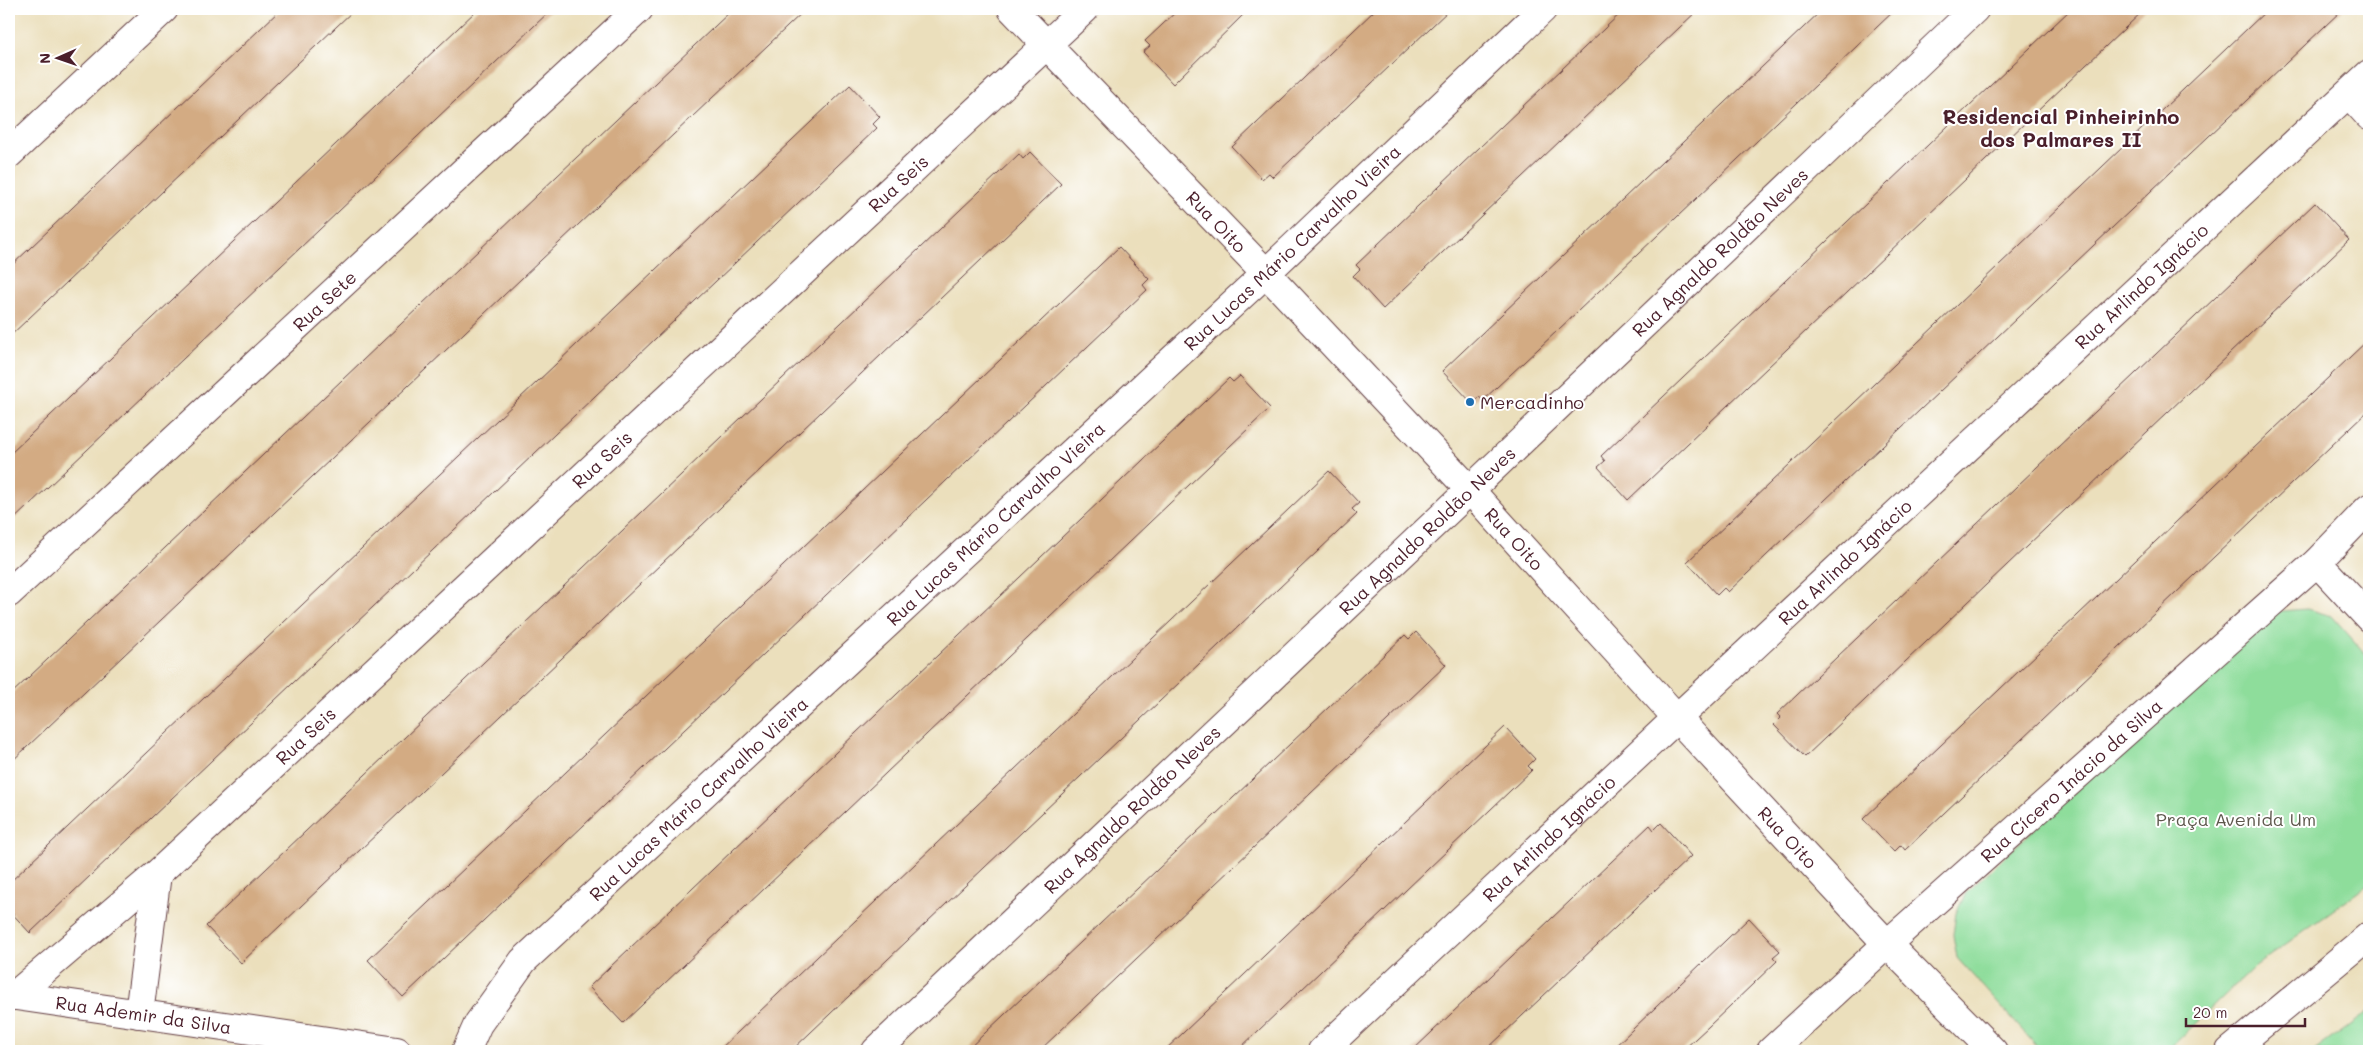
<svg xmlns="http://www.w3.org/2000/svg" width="2378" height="1060" font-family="Mali,sans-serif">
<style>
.green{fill:#8edd9b;stroke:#6c7e63}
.building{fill:#d3ab83}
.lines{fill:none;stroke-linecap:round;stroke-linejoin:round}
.minor-casing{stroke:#623c41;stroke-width:30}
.minor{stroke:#fff;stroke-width:28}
.poi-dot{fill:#1f6fb2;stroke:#fff;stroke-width:2}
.labels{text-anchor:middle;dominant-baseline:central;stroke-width:4;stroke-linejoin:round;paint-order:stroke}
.street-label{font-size:18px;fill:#4a1f2b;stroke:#fff}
.poi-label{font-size:18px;fill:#4a1f2b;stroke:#fff;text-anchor:start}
.park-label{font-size:18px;fill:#5e584d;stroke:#fff}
.quarter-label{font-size:20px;font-weight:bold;fill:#4a1f2b;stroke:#fff}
</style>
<rect width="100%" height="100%" fill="#fff"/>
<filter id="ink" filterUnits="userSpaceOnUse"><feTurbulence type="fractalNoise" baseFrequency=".02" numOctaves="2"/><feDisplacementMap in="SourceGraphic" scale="10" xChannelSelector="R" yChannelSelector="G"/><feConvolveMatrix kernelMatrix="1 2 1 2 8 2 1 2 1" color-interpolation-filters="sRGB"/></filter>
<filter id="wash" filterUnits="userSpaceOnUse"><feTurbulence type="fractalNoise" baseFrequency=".0096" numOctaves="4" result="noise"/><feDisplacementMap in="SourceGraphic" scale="20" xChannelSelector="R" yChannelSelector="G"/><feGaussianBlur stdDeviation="1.12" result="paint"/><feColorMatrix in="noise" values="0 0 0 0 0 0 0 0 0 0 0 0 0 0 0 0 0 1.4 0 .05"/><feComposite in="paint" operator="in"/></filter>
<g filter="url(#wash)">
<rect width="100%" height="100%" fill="#ebdfbc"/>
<!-- green -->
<path class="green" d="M2307 609 2332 616 2369 658V884L2254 967 2167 1051H2041L1957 958 1953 935 1956 913 1966 893 2259 619 2282 611Z
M2369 1011V1051H2314Z"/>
<g id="blocks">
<!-- building -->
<path class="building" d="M281 9H355L9 337V268Z
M478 9H552L9 524V455Z
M733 9H806L9 764V696Z
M1179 9H1249L1173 84 1143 52 1150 46 1145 41Z
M1376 9H1450L1273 177 1269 173 1262 179 1232 147Z
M1625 9H1699L1383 309 1353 276 1360 269 1356 265Z
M1823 9H1896L1538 349 1483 400 1479 397 1472 403 1442 371Z
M2071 9H2145L1628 500 1598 467 1605 461 1601 456Z
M2268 9H2343L1728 592 1724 588 1717 595 1687 562Z
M850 85 880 117 873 124 877 128 30 933 9 910V883Z
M1030 152 1061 184 241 963 206 926 1019 154 1023 159Z
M2315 203 2349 240 1805 757 1774 725 1781 718 1777 714Z
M1119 247 1149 279 1143 285 1147 290 403 997 368 960Z
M2369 339V410L1905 850 1901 845 1894 852 1863 819Z
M1240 376 1270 408 623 1023 589 987 1204 402 1229 378 1233 382Z
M1329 471 1359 503 1352 509 1357 514 1081 776 791 1051H718Z
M1416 632 1446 665 1039 1051H966L1405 635 1409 639Z
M1505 727 1535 759 1528 766 1532 770 1237 1051H1164Z
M1661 823 1691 856 1485 1051H1412L1650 825 1654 830Z
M1749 918 1780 951 1773 957 1777 961 1708 1027 1682 1051H1610Z"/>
</g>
</g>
<g filter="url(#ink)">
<use href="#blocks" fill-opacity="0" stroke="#623c41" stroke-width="1"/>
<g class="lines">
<!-- minor casing -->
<g class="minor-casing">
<g id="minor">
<path id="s1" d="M1012 9 1266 273 1470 490 1677 718 1887 944 1993 1051"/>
<path d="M2349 94 2369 116"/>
<path d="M9 154 164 9"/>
<path d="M2317 562 2369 618"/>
<path id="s2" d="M9 593 639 9"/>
<path id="s3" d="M9 995 397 1051"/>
<path id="s4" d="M14 996 157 874 1085 9"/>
<path d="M139 1014 157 874"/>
<path id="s5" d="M466 1051 478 1024 523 961 1266 273 1543 9"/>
<path id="s6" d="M876 1051 1470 490 1975 9"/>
<path id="s7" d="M1322 1051 1677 718 2369 74"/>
<path id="s8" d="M1771 1051 1887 944 2317 562 2369 508"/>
<path d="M2230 1051 2369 936"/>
</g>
</g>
<!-- minor -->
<use href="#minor" class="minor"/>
</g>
</g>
<!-- markers -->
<circle class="poi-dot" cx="1470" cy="402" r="5"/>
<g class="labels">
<!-- street labels -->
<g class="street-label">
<text stroke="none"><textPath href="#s4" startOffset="1201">Rua Seis</textPath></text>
<text stroke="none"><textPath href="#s1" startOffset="295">Rua Oito</textPath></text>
<text stroke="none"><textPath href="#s5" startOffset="1156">Rua Lucas Mário Carvalho Vieira</textPath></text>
<text stroke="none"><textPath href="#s6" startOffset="1162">Rua Agnaldo Roldão Neves</textPath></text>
<text stroke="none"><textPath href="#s7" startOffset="1121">Rua Arlindo Ignácio</textPath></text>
<text stroke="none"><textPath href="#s2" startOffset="430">Rua Sete</textPath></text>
<text stroke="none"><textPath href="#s4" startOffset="796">Rua Seis</textPath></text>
<text stroke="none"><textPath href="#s5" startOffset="751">Rua Lucas Mário Carvalho Vieira</textPath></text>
<text stroke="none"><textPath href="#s6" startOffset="758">Rua Agnaldo Roldão Neves</textPath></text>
<text stroke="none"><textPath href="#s1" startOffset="730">Rua Oito</textPath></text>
<text stroke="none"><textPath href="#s7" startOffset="716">Rua Arlindo Ignácio</textPath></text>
<text stroke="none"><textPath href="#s4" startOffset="391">Rua Seis</textPath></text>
<text stroke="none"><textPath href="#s8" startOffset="404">Rua Cícero Inácio da Silva</textPath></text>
<text stroke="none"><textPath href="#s5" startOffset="346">Rua Lucas Mário Carvalho Vieira</textPath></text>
<text stroke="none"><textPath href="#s6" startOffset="352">Rua Agnaldo Roldão Neves</textPath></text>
<text stroke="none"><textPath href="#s7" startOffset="311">Rua Arlindo Ignácio</textPath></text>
<text stroke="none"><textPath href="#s1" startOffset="1135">Rua Oito</textPath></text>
<text stroke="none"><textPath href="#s3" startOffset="136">Rua Ademir da Silva</textPath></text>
</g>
<!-- poi labels -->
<g class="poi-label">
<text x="1480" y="402">Mercadinho</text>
</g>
<!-- park labels -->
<g class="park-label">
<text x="2236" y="819">Praça Avenida Um</text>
</g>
<!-- quarter labels -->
<g class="quarter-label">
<text x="2061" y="116">Residencial Pinheirinho<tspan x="2061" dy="23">dos Palmares II</tspan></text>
</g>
</g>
<!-- margin -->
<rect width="2378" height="1060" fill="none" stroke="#fff" stroke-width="30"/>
<!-- north arrow -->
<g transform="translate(58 58) rotate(268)" stroke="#ffffff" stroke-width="4" paint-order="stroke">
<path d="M0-4L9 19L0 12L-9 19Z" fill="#4a1f2b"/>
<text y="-8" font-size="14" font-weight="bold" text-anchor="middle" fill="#4a1f2b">N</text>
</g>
<!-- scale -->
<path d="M2186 1018v8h119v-8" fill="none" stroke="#4a1f2b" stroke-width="2.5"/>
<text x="2193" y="1018" font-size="15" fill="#4a1f2b" stroke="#ffffff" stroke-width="4" paint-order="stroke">20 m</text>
</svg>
